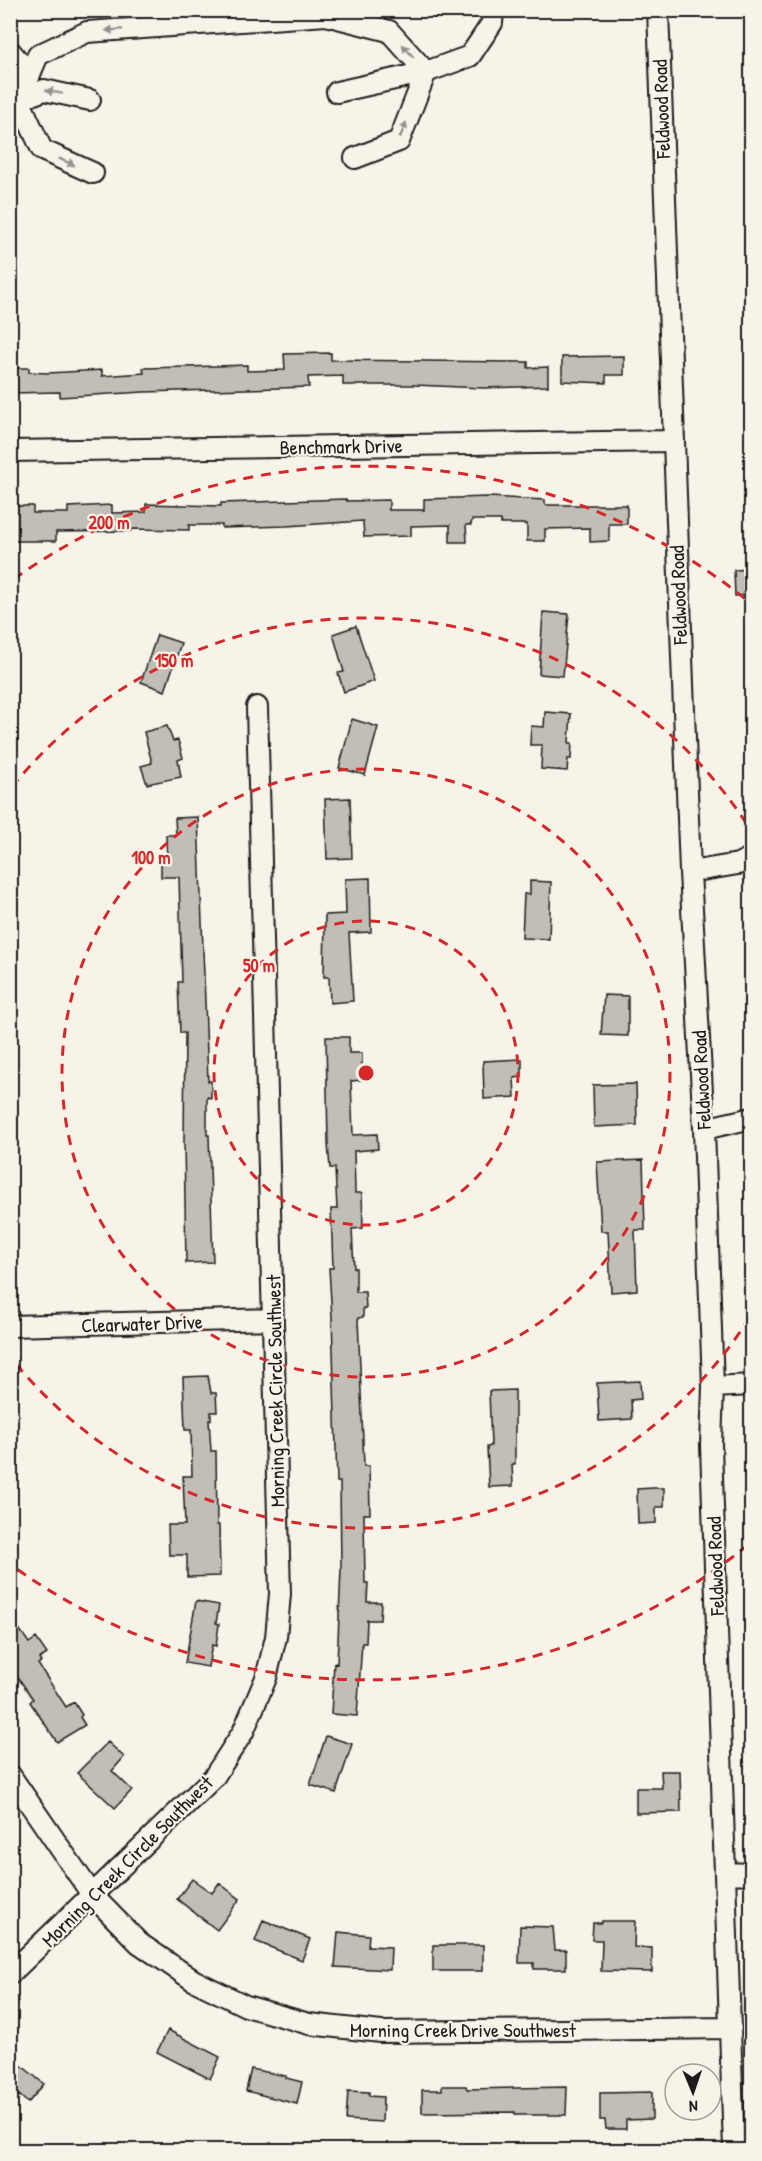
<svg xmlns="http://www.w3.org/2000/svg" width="762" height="2161" font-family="'Patrick Hand',sans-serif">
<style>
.building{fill:#c0beb5;stroke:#1c1c1c;stroke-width:1.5}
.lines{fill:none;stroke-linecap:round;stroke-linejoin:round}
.minor-casing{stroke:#1c1c1c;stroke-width:24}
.minor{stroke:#f7f3e8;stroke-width:20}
.oneway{fill:#94928c}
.ring{fill:none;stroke:#d62828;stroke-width:3;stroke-dasharray:10 8}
.labels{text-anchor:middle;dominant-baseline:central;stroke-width:4.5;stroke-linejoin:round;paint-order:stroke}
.street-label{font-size:20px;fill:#1c1c1c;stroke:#f7f3e8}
.centre{fill:#d62828;stroke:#f7f3e8;stroke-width:3}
.ring-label{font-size:18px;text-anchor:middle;font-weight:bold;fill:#d62828;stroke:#f7f3e8;stroke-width:4.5;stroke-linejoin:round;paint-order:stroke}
</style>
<rect width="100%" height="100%" fill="#f7f3e8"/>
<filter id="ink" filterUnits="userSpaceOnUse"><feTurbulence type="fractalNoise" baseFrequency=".0167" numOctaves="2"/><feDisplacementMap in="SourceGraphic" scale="12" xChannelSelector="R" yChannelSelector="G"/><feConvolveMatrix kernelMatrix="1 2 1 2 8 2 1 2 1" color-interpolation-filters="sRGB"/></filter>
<g filter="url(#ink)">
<!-- building -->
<path class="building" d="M331 353V360L528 362V368L548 367V386L483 388 415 385H343V376L308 377 309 387 144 392 60 397V392L10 393V368H29V372L48 373 102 370V376L144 373 143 368 186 367 247 365V371L285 370 284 354Z
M624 356V375H606V383L562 381V357Z
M489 497 545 500V505H627V524H609V541L590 542V528L545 529V541H527V524H501V520H472L471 525H466L467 542H450V525L411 526V536L364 537 363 521 286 526 222 528V525H189V530L131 529V531L56 532V541H10V506H33V513H68V507L112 505V513L146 512V504L221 506V503L346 499 347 501 389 500V510H424V499Z
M752 569V595L735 596 734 570Z
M543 612 569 614 563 676 539 674Z
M356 626 374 681 344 692 338 673 344 672 333 634Z
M157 635 181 643 165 691 141 682Z
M545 712 571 714 569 743H572L571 759H568L567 771 541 769 542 745H530L531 726 544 727Z
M352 719 378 727 365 775 339 768Z
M167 726 173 741 178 740 183 758 178 760 181 777 147 784 141 766 152 763 144 732Z
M350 798 352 858 327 859 325 799Z
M198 817 208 1081H211V1098L207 1097V1135H209L213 1262 186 1263 184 1142 185 1033H180L178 982H182L179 877H161V862L167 861 166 835H176L175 818Z
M370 878 371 932 349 933 353 1001 330 1003 329 977H324L325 915 346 914 345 879Z
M530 881 551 882 549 939 522 938 524 894H530Z
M604 995 628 996V1036L601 1035Z
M326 1037H349V1053H362V1080L351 1081 353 1135 377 1134 378 1149 354 1151 355 1193H362L363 1228 352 1229 354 1268H356V1292H365L366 1308H363V1317L358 1318 364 1466H369L370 1514H364L365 1583H368L367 1602H381L380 1620H367L366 1643H362L357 1716 331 1714 334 1663 337 1664 341 1569 340 1482H337L332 1318 329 1268H333L331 1209H337L335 1168H330L328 1144Z
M522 1059V1077L514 1078 515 1097 484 1099 483 1061Z
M636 1084 637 1125 594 1127 593 1085Z
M643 1160 645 1230H635L637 1290 611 1292 608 1231H601L597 1162Z
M208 1376 211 1393H216L217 1412H211V1420H209L211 1451H216L217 1525H219L220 1576 187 1577V1555H169L168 1525H185L183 1476H192L191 1430H185L183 1377Z
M640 1381 641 1399 631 1400 632 1419 599 1421 597 1383Z
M515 1390V1464H512L513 1486 489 1487 487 1447 491 1446 489 1391Z
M654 1488H664V1507H656V1523L638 1524 637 1489Z
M196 1601 219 1605 216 1623 219 1624 216 1646 212 1645 208 1667 185 1663Z
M10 1616 29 1643 36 1638 47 1654 39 1659 41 1662 38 1664 66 1707 74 1702 82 1715 80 1717 85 1725 57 1742 30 1702 33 1699 10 1666Z
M326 1736 352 1744 336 1793 310 1785Z
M108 1742 124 1757 112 1771 132 1790 115 1808 77 1773Z
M661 1771H680L681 1812 636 1813V1788H662Z
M192 1879 212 1893 219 1883 240 1899 217 1930 177 1899Z
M263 1920 310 1939 302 1960 255 1941Z
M602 1921H635L634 1947 652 1948V1972L601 1971 602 1940H592L593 1923H602Z
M520 1926 553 1927 555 1950H566V1969H534V1963H519Z
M338 1932 369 1935 368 1946 391 1947 390 1970 335 1967Z
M433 1945H483V1971H433Z
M168 2030 220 2057 210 2079 157 2052Z
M10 2056 44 2084 28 2103 19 2095 10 2105Z
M251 2069 286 2076V2078L302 2082 297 2104 246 2091Z
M442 2086H466L467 2089 567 2087 566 2115H515V2112L422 2113V2090H442Z
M348 2091 369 2092V2096L383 2097 382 2122 346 2120Z
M652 2092V2119L626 2120V2129H606L605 2120H600V2093Z"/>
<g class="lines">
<!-- minor casing -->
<g class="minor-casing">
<path id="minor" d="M658 10 690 872 704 1129 713 1387 711 1445 734 2150
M10 51 30 75
M337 92 426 72 470 56 492 23 493 10
M19 100 44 90 90 100
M355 158 399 141 426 72
M93 173 42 150 19 100 38 55 87 32 326 15 389 31 426 72
M10 451 672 441
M690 872 738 864 752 857
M704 1129 752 1118
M10 1326 273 1319
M713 1387 752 1385
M10 1775 93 1896 139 1943 193 1980 246 2006 309 2024 381 2032 731 2028
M727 1873 752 1874
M10 1974 214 1777 243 1732 266 1678 276 1637 280 1594 257 707"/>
</g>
<!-- minor -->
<use href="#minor" class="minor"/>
</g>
<!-- one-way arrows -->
<defs><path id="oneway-solid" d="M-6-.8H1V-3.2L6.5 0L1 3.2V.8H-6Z" transform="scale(1.5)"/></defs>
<g class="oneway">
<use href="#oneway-solid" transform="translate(114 30) rotate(175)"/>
<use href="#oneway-solid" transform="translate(408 51) rotate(-132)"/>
<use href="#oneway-solid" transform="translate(54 92) rotate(-168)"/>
<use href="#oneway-solid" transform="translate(403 130) rotate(-68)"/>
<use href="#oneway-solid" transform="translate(67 162) rotate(24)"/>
</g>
</g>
<!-- distance rings -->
<g class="ring">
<circle cx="366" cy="1073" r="152"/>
<circle cx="366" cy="1073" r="304"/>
<path d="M750 1317A455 455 0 0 1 12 1359M12 787A455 455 0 0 1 750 829"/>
<path d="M748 1545A607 607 0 0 1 14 1567M14 579A607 607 0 0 1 748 601"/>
</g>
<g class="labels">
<!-- street labels -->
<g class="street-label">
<text transform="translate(661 109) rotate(-92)">Feldwood Road</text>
<text transform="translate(341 446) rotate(-1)">Benchmark Drive</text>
<text transform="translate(678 595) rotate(-92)">Feldwood Road</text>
<text transform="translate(701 1080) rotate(-93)">Feldwood Road</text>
<text transform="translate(142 1323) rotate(-2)">Clearwater Drive</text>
<text transform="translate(275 1391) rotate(-91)">Morning Creek Circle Southwest</text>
<text transform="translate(715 1566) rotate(-92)">Feldwood Road</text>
<text transform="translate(127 1861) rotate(-45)">Morning Creek Circle Southwest</text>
<text x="463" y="2029">Morning Creek Drive Southwest</text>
</g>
</g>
<circle cx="366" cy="1073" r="9" class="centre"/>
<g class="ring-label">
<text x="109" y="529">200 m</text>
<text x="174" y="667">150 m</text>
<text x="151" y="864">100 m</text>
<text x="259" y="972">50 m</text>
</g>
<!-- margin -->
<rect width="762" height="2161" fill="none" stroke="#f7f3e8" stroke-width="36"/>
<rect x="18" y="18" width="726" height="2125" fill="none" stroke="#1c1c1c" stroke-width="2" filter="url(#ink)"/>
<!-- north arrow -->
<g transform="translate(693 2092) rotate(178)"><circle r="28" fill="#f7f3e8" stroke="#9f9d96" stroke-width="1.5"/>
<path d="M0-4.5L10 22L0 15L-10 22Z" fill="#1c1c1c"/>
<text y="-9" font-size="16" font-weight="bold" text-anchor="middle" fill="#1c1c1c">N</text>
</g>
</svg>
